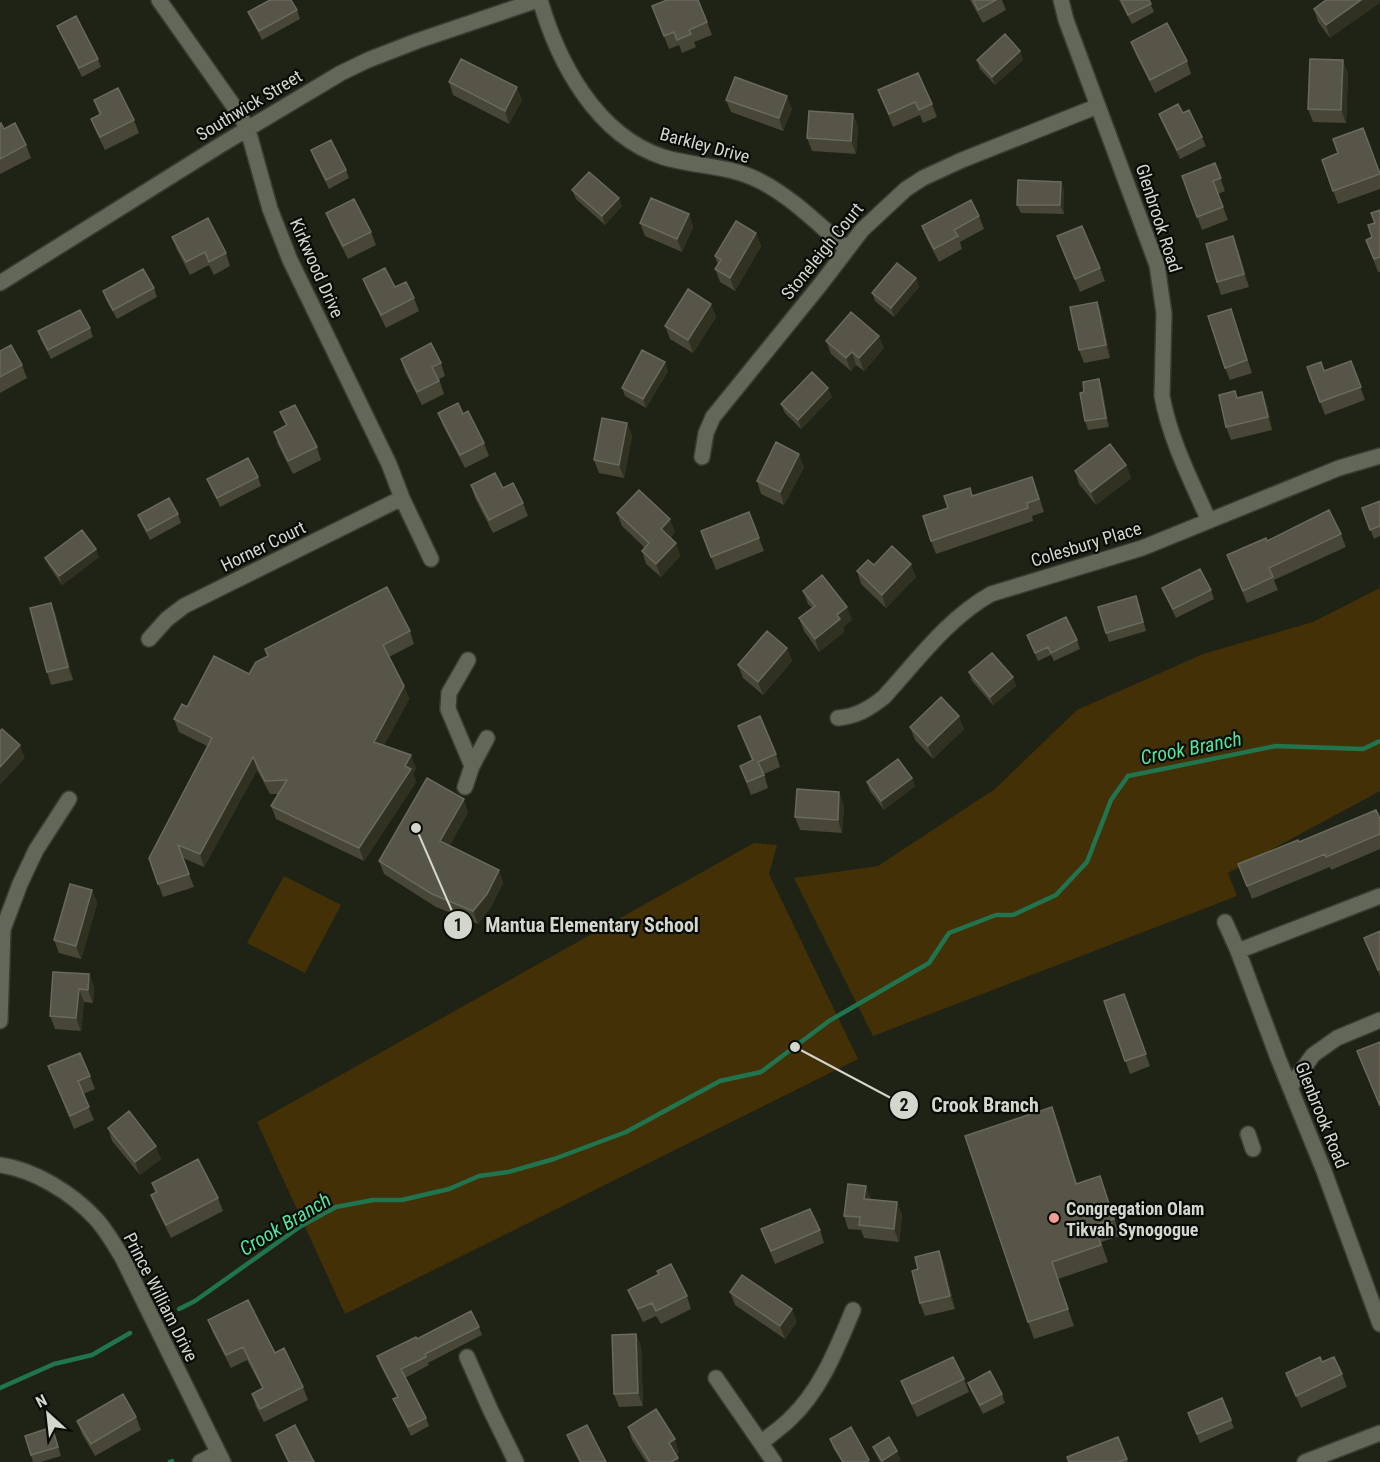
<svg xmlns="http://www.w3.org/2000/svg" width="1380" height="1462" font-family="'Roboto Condensed',sans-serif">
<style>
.green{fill:#433007}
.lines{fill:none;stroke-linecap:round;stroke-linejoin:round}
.stream{stroke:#20754e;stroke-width:4.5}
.minor-casing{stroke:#393c33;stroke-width:18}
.minor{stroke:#626757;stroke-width:15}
.wall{fill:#484636}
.shaded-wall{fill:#313122}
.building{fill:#565547;stroke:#6a6a5c;stroke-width:1.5}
.poi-dot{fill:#f59c93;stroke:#090b06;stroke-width:2}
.labels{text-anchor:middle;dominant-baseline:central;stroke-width:4.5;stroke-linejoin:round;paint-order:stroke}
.street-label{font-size:18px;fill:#d3d6cd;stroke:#090b06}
.poi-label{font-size:18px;font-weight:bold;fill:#d3d6cd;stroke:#090b06;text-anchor:start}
.water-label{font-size:20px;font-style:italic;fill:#53e29e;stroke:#090b06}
.leader{fill:none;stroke:#d3d6cd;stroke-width:2}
.callout-dot{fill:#d3d6cd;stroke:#090b06;stroke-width:2}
.mark-label{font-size:18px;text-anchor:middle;font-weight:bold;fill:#111}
.callout-label{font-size:20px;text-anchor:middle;font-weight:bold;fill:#d3d6cd;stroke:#090b06;stroke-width:4.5;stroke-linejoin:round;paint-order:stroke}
</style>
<rect width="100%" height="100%" fill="#1f2315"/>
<!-- green -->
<path class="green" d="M1380 588V791L1228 873 1237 896 873 1036 794 878 878 866 995 789 1077 710 1203 654 1313 622Z
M754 843 777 845 769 874 858 1059 345 1314 257 1122Z
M284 876 341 905 305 973 247 943Z"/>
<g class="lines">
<!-- stream -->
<path class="stream" d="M179 1309 195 1301 301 1226 336 1207 373 1200H402L449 1189 479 1176 508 1172 554 1159 626 1132 720 1081 761 1072 829 1021 929 963 949 933 996 915H1013L1056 895 1087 862 1111 800 1128 776 1276 746 1363 749 1380 741
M0 1388 54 1364 92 1355 130 1333
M170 1462 172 1461"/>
<!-- minor casing -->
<g class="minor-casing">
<path id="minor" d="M159 0 240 115 248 130 270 209 290 260 389 464 402 498 431 559
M540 0C558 62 596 135 663 157 695 167 730 165 760 181 793 198 819 225 847 249
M1061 0 1066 20 1157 265 1164 313 1162 396C1170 440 1191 480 1209 521
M0 283 219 146 341 73 368 60 417 41 538 0
M702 457 706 433 713 417 820 285 862 230 906 189 923 178 962 160 1098 106
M149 639 167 619 184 606 402 498
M838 718C857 716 869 709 884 697 917 661 948 618 991 594L1142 548 1339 468 1380 456
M472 766 487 738
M465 787 472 766 448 709 449 693 468 660
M1225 922 1238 951 1278 1058 1324 1171 1380 1324
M1238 951 1380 896
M0 1021 3 929 20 884 36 850 69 799
M1290 1087 1313 1055 1337 1038 1380 1020
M1248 1134 1253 1149
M0 1165C35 1170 72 1193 96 1219 106 1230 114 1244 122 1257L223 1462
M467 1357 490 1409 516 1462
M716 1378 774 1462
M761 1443C770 1435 781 1428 790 1419 821 1390 837 1348 853 1310
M200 1462 218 1453
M1305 1462 1380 1433"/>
</g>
<!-- minor -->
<use href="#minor" class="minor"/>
</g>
<!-- wall -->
<path class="wall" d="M970 0H1002L1006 10 983 23Z
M1119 0H1149L1154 12 1132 24Z
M1326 0 1330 38 1318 22 1314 9Z
M652 6 707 22 712 35 694 42 696 47 682 53 679 45 669 49Z
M297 10 300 19 262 40 252 21 248 12Z
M57 26 98 59 101 67 82 77 61 35Z
M1131 42 1187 61 1191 74 1155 93 1136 55Z
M1020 51 1023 60 995 85 980 69 977 60Z
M1348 73 1346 123 1313 122 1308 109Z
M449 82 522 100 509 124 453 95Z
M878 90 932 104 937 117 923 123 920 115 893 127Z
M94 100 134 120 139 133 105 150 96 132 91 119 99 115Z
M726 100 792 109 783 131 731 112Z
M1183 113 1202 137 1206 146 1180 159 1162 122 1159 114Z
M853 114 858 127 856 154 812 151 807 138Z
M0 124 4 129 26 145 31 158 0 174Z
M311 150 346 170 349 178 329 189 314 159Z
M1322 160 1380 174V189L1338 204Z
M1215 163 1225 191 1218 194 1228 220 1202 230 1182 176Z
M572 190 622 206 605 225 576 199Z
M1064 190V214L1021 213 1017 205Z
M1380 210V272H1378L1366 240 1372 237 1375 223Z
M326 213 371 232 376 245 348 259 331 226Z
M689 214 693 227 682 252 645 236 640 223Z
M979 216 984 229 960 242 962 249 939 262 927 239 922 226Z
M756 233 761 246 735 291 720 282 715 269 718 265 715 256Z
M1057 236 1100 268 1105 281 1080 292Z
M172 237 226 253 230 266 214 275 209 265 190 275 177 250Z
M1238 249 1249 287 1221 295 1217 282Z
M916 278 919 287 894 317 875 301 872 293Z
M363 279 395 287 414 298 419 311 386 328 368 292Z
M154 288 157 297 117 319 106 300 103 291Z
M1097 302 1102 315 1110 358 1084 363 1079 350Z
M1231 309 1252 373 1230 380 1225 368Z
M716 317 693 353 670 339 665 326Z
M90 328 93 337 51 359 41 340 38 331Z
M826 341 884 348 864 371 856 365 851 371 831 354Z
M0 351 22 365 27 378 0 393Z
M401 359 441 363 445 376 439 379 444 394 422 405 405 372Z
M1351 361 1365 400 1325 415 1307 367 1324 371Z
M668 371 646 408 625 396 622 388Z
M1099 379 1102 388 1109 427 1088 430 1085 421 1084 392Z
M832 397 801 429 785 413 781 404Z
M1238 398 1267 405 1272 430 1231 440 1226 427Z
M280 412 317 447 321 460 293 474 278 445 274 432 286 426Z
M438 413 463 414 484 443 489 456 465 468 443 426Z
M627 423 632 436 624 478 599 473 594 460Z
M1126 465 1131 478 1096 505 1079 484 1075 471Z
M804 467 784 505 761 494 757 481Z
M258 477 261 486 220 507 211 488 207 479Z
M471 485 503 488 523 503 528 516 493 533 475 498Z
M1037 490 1044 512 1032 516 1033 521 936 554 931 541 948 508 972 495Z
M1380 501V536L1374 539 1362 508Z
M749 512 764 551 716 570 701 531Z
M617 513 675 532 670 538 676 543 680 556 661 577 646 564 642 551 645 548 622 526Z
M178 514 181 523 150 540 141 523 138 515Z
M1341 534 1346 547 1274 580 1278 590 1247 603 1232 568 1227 555 1267 541Z
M99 557 62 585 49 566 45 558Z
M857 571 916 577 886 608 861 584Z
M1162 588 1211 590 1214 599 1176 618 1166 597Z
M803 591 852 620 843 627 844 632 819 652 804 631 799 618 812 608 808 604Z
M51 603 56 616 73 680 51 685 47 672Z
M1139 605 1146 631 1109 642 1106 633Z
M410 631 414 644 389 657 404 686 409 699 384 745 416 768 413 774 416 782 364 861 276 819 271 806 279 794H270L257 770 204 867 183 858 194 887 163 897 149 858 207 746 179 732 174 719 187 707 249 674 267 656 265 649Z
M1027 635 1077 640 1080 649 1054 661 1051 655 1038 661Z
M787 648 792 661 763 695 743 678 738 665Z
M969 672 1013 677 1016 686 993 705 972 681Z
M738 726 776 754 780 767 764 774 768 788 751 795 740 766 752 761Z
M910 727 964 729 933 759 915 740Z
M912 778 915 786 884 810 870 791 867 782Z
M844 805 842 833 800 830 795 817Z
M468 812 450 845 499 870 503 883 491 907 478 924 436 907 384 874 379 861Z
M1380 819V849L1331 870 1330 867 1252 899 1238 864 1299 842Z
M92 890 97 903 81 959 59 953 54 940Z
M1380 931V976L1364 938Z
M89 974 94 987 93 1003 84 1002 81 1031 55 1029 50 1016Z
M1124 994 1150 1066 1130 1074 1104 1001Z
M48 1066 90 1076 95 1089 83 1094 94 1120 74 1129Z
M1052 1107 1077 1183 1100 1176 1120 1236 1101 1242 1108 1262 1058 1279 1074 1326 1034 1339 1028 1322Z
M108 1128 161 1159 140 1175 112 1141Z
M152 1183 218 1198 223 1211 171 1238 156 1208 151 1195 155 1193Z
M871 1199 897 1202 902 1215 899 1242 864 1238 861 1230 848 1229 844 1216Z
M761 1230H820L824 1243 775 1264Z
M939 1251 944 1264 955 1309 925 1316 920 1303 918 1269Z
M628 1290 687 1296 691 1309 661 1324 656 1316 643 1322 633 1302Z
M730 1292 797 1322 785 1339 735 1305Z
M208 1320 275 1353 303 1387 308 1400 264 1422 256 1407 252 1394 262 1388 247 1360 231 1368 213 1333Z
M479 1327 482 1335 428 1363 429 1365 405 1378 426 1418 429 1426 411 1436 397 1408 393 1399 397 1397 380 1365 377 1356 417 1339Z
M636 1334 641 1347 643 1406 619 1407 614 1394Z
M1322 1362 1342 1374 1347 1387 1301 1408 1286 1373Z
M964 1379 969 1392 917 1417 906 1394 901 1381Z
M968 1383 1002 1394 1005 1403 983 1414 971 1391Z
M1188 1413 1231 1420 1234 1428 1200 1443Z
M136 1417 141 1430 95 1456 82 1434 77 1421Z
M628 1427 679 1452 676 1455 679 1462H646L632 1440Z
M276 1435 314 1462H288L280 1446Z
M567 1435 606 1462H579L572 1448Z
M25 1436H55L61 1456 41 1462H33Z
M1118 1437 1128 1462H1069Z
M830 1439 869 1460 870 1462H842L833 1448Z
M873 1447 901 1460 897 1462H880L877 1456Z"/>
<!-- shaded-wall -->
<path class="shaded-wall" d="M1361 0H1380V3L1330 38 1326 25Z
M1020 51 1023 60 995 85 992 77Z
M1343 60 1348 73 1346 123 1341 110Z
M517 87 522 100 509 124 505 111Z
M787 96 792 109 783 131 779 118Z
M853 114 858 127 856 154 851 141Z
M1061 182 1064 190V214L1060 205Z
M619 198 622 206 605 225 602 216Z
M689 214 693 227 682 252 677 239Z
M756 233 761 246 735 291 730 278Z
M1233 236 1238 249 1249 287 1244 274Z
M916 278 919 287 894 317 891 308Z
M1097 302 1102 315 1110 358 1106 345Z
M711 304 716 317 693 353 688 340Z
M879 336 884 348 864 371 859 358Z
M852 352 856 365 851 371 846 358Z
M665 362 668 371 646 408 643 399Z
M1099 379 1102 388 1109 427 1106 418Z
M828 388 832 397 801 429 798 420Z
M1262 392 1267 405 1272 430 1268 417Z
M627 423 632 436 624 478 619 465Z
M799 454 804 467 784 505 780 492Z
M1126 465 1131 478 1096 505 1091 492Z
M670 519 675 532 665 542 661 529Z
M676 543 680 556 661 577 656 564Z
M96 549 99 557 62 585 59 576Z
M911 564 916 577 886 608 882 595Z
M51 603 56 616 73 680 68 667Z
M847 607 852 620 843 627 844 632 819 652 815 639 837 615Z
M787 648 792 661 763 695 758 682Z
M1013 677 1016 686 993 705 990 697Z
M404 686 409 699 379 755 374 742Z
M959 716 964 729 933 759 928 746Z
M20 745 25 758 0 785V767Z
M411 755 416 768 413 774 416 782 364 861 359 848Z
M253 757 257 770 204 867 200 854Z
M912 778 915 786 884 810 881 801Z
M839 792 844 805 842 833 838 820Z
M464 799 468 812 445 854 440 841Z
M499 870 503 883 491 907 478 924 473 911Z
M92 890 97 903 81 959 76 946Z
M89 974 94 987 93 1003 88 990Z
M79 989 84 1002 81 1031 76 1018Z
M1052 1107 1059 1124 1082 1201 1076 1184Z
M156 1146 161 1159 140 1175 135 1162Z
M866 1186 871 1199 869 1212 864 1199Z
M897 1202 902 1215 899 1242 894 1229Z
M939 1251 944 1264 955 1309 950 1296Z
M792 1309 797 1322 785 1339 780 1326Z
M636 1334 641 1347 643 1406 638 1393Z
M675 1439 679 1452 673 1456 669 1443Z
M897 1451 901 1460 897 1462H883L882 1461Z
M678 1458 679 1462H671Z"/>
<!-- building -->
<path class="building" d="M270 0H291L297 10 259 31 248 12Z
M667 0H698L707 22 689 30 691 34 677 40 674 32 664 36 652 6Z
M973 0H996L978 10Z
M1121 0H1149L1151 4 1128 15Z
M1326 0H1361L1326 25 1314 9Z
M76 16 98 59 79 68 57 26Z
M1167 23 1187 61 1150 80 1131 42Z
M1005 34 1020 51 992 77 977 60Z
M461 59 517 87 505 111 449 82Z
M1310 59 1343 60 1341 110 1308 109Z
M918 73 932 104 919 110 915 102 889 114 878 90Z
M735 77 787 96 779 118 726 100Z
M118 88 134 120 100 137 91 119 101 114 94 100Z
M1178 104 1183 113 1189 110 1202 137 1177 150 1159 114Z
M809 111 853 114 851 141 807 138Z
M1 123 4 129 15 123 26 145 0 159V124Z
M1363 128 1380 174 1333 191 1322 160 1338 153 1333 139Z
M331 140 346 170 326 180 311 150Z
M1215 163 1221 178 1213 181 1223 207 1197 217 1182 176Z
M589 172 619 198 602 216 572 190Z
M1018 180 1061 182 1060 205H1017Z
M651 198 689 214 677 239 640 223Z
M354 199 371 232 343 246 326 213Z
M971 200 979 216 954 230 958 236 934 249 922 226Z
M1380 210V257L1374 259 1366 240 1372 237 1368 225 1375 223 1371 213Z
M208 218 226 253 209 262 205 252 186 262 172 237Z
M736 221 756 233 730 278 715 269 721 260 715 256Z
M1082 226 1100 268 1075 279 1057 236Z
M1233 236 1244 274 1217 282 1206 244Z
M897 263 916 278 891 308 872 293Z
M385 268 395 287 406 282 414 298 381 315 363 279Z
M143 269 154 288 113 310 103 291Z
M688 289 711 304 688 340 665 326Z
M1097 302 1106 345 1079 350 1070 307Z
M1231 309 1247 360 1225 368 1208 316Z
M80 310 90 328 48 350 38 331Z
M851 312 879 336 859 358 852 352 846 358 826 341Z
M431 343 441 363 432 367 439 381 417 392 401 359Z
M11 345 22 365 0 377V351Z
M642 350 665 362 643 399 622 388Z
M1351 361 1361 387 1320 402 1307 367 1321 362 1324 371Z
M812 372 828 388 798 420 781 404Z
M1099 379 1106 418 1085 421 1080 393 1084 392 1083 382Z
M1235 391 1237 398 1262 392 1268 417 1226 427 1219 395Z
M458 403 463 414 468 411 484 443 460 455 438 413Z
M295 405 317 447 288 461 274 432 287 425 280 412Z
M602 418 627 423 619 465 594 460Z
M776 442 799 454 780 492 757 481Z
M1110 444 1126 465 1091 492 1075 471Z
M248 458 258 477 217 498 207 479Z
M495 473 503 488 513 483 523 503 489 520 471 485Z
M1032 477 1039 499 1027 503 1028 508 931 541 923 516 948 508 944 496 970 488 972 496Z
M639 490 670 519 661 529 676 543 656 564 642 551 649 543 617 513Z
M169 498 178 514 147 531 138 515Z
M1380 501V526L1370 530 1362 508Z
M1329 510 1341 534 1269 568 1273 577 1243 591 1227 555 1266 538 1267 541Z
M749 512 759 538 711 557 701 531Z
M82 530 96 549 59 576 45 558Z
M892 546 911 564 882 595 857 571 868 560 874 565Z
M1200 569 1211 590 1173 609 1162 588Z
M822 575 847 607 837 615 840 619 815 639 799 618 815 606 803 591Z
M387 587 410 631 383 645 404 686 374 742 411 755 405 766 411 769 359 848 271 806 287 780 265 781 253 757 200 854 178 845 189 874 158 884 149 858 212 738 174 719 182 704 187 707 214 656 249 674 256 662 268 656 265 649Z
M1136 596 1143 622 1106 633 1098 607Z
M51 603 68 667 47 672 30 608Z
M1066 617 1077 640 1051 653 1048 647 1035 653 1027 635Z
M767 631 787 648 758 682 738 665Z
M992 653 1013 677 990 697 969 672Z
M941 697 959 716 928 746 910 727Z
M760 716 776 754 758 762 764 775 747 782 740 766 753 760 738 726Z
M2 729 20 745 0 767V731Z
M898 759 912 778 881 801 867 782Z
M427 778 464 799 440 841 499 870 487 894 473 911 432 894 379 861Z
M797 789 839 792 838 820 795 817Z
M1376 810 1380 819V834L1326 857 1325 854 1247 886 1238 864 1298 840 1299 842Z
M70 884 92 890 76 946 54 940Z
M1380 931V969L1378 970 1364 938Z
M53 972 89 974 88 990 79 989 76 1018 50 1016Z
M1124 994 1146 1054 1125 1061 1104 1001Z
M1380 1042V1106L1357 1051Z
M80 1053 90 1076 78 1081 89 1107 70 1116 48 1066Z
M1052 1107 1076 1184 1100 1176 1114 1219 1095 1225 1101 1245 1052 1262 1068 1309 1028 1322 965 1136Z
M129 1111 156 1146 135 1162 108 1128Z
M198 1159 218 1198 166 1225 151 1195 157 1192 152 1183Z
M848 1184 866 1186 864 1199 897 1202 894 1229 859 1225 860 1217 844 1216Z
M810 1209 820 1230 771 1251 761 1229Z
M939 1251 950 1296 920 1303 912 1271 918 1269 915 1257Z
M671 1264 687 1296 656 1311 652 1303 638 1309 628 1290 659 1274 657 1271Z
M742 1275 792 1309 780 1326 730 1292Z
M248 1300 275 1353 284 1348 303 1387 260 1409 252 1394 263 1388 243 1347 226 1355 208 1320Z
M471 1311 479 1327 425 1354 426 1357 401 1369 426 1418 408 1427 393 1399 398 1397 377 1356 416 1337 417 1339Z
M636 1334 638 1393 614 1394 612 1335Z
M953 1357 964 1379 912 1404 901 1381Z
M1320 1357 1322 1362 1334 1357 1342 1374 1296 1396 1286 1373Z
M990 1371 1002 1394 980 1405 968 1383Z
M123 1394 136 1417 91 1444 77 1421Z
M1222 1398 1231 1420 1197 1434 1188 1413Z
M656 1409 675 1439 669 1443 678 1458 671 1462H650L628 1427Z
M295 1425 314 1462H289L276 1435Z
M587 1425 606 1462H581L567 1435Z
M52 1427 58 1447 31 1455 25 1436Z
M851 1427 869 1460 865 1462H843L830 1439Z
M889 1437 897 1451 882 1461 873 1447Z
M1118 1437 1127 1459 1118 1462H1069L1067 1457Z"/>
<!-- markers -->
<circle class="poi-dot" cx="1054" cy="1218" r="6"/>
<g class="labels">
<!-- street labels -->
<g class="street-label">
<text transform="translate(249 105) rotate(-31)">Southwick Street</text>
<text transform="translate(705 145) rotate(15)">Barkley Drive</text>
<text transform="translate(1159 218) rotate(72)">Glenbrook Road</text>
<text transform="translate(822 251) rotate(-51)">Stoneleigh Court</text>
<text transform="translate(317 268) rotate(66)">Kirkwood Drive</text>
<text transform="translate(1086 544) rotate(-17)">Colesbury Place</text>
<text transform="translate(263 546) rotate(-26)">Horner Court</text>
<text transform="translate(1322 1115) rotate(68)">Glenbrook Road</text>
<text transform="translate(161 1297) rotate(63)">Prince William Drive</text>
</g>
<!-- poi labels -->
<g class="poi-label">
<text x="1066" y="1208">Congregation Olam<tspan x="1066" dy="21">Tikvah Synogogue</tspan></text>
</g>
<!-- water labels -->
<g class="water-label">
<text transform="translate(1191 748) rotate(-11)">Crook Branch</text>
<text transform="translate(285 1224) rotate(-31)">Crook Branch</text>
</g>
</g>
<!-- callouts -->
<path class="leader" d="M416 828L458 925M795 1047L904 1105"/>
<g class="callout-dot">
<circle cx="416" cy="828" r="6"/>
<circle cx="795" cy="1047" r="6"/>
<circle cx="458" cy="925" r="15"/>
<circle cx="904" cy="1105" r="15"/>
</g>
<g class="mark-label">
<text x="458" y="931">1</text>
<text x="904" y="1111">2</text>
</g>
<g class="callout-label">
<text x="592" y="932">Mantua Elementary School</text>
<text x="985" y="1112">Crook Branch</text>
</g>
<!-- north arrow -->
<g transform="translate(48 1414) rotate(333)" stroke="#090b06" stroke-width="4.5" paint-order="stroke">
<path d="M0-4.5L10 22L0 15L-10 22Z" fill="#d3d6cd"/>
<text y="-9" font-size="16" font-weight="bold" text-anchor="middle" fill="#d3d6cd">N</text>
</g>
</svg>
